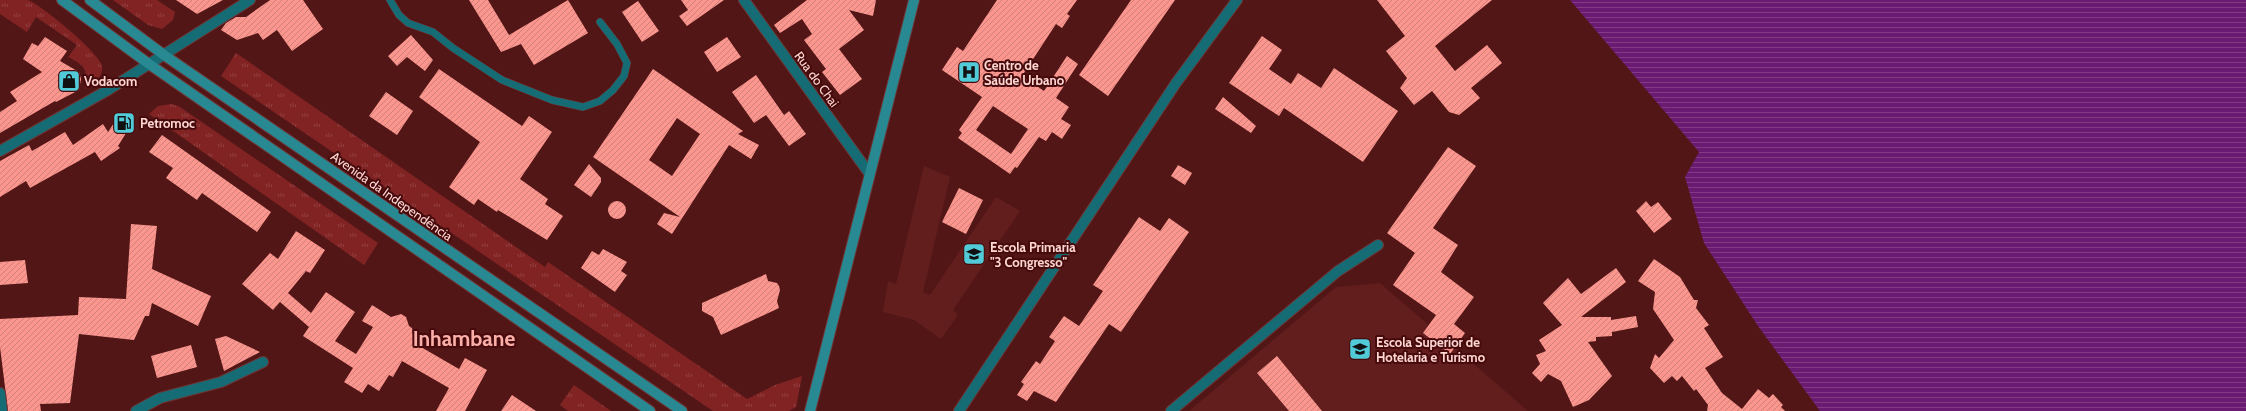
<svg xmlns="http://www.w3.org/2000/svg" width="2246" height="411" font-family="Cabin,sans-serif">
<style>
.built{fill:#621d1d}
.grass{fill:url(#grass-tufts)}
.water{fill:url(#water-rules)}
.building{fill:url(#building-hatch);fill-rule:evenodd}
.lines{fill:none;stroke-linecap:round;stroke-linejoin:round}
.lane-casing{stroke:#6e3534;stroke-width:8}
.street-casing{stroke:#6e3534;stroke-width:12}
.secondary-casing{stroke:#6e3534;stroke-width:12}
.lane{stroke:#156c74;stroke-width:7}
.street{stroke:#156c74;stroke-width:10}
.secondary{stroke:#288993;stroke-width:10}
.labels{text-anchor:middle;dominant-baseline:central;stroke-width:4;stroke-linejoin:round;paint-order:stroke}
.poi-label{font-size:13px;font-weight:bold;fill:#fed6d2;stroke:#470a0c;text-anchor:start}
.street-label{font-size:13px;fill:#fed6d2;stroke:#470a0c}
.town-label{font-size:21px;font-weight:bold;fill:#faaea8;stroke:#470a0c}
</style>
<defs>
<pattern id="grass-tufts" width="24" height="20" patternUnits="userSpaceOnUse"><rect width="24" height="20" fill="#812223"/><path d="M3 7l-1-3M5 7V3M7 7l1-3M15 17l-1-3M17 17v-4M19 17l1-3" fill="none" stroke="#944142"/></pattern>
<pattern id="water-rules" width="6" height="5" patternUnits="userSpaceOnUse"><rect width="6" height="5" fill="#6a1a71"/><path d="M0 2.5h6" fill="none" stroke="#803b84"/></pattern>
<pattern id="building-hatch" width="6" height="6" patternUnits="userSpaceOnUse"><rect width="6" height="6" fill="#fb968f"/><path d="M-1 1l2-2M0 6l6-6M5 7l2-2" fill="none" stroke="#cf807b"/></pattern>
</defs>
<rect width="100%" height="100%" fill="#531616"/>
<!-- built -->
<path class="built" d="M924 166 950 177 923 292 930 295 996 197 1020 211 953 310 958 315 941 339 914 320 883 312 888 281 896 284Z
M1380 283 1528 411H1189L1336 287Z"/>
<!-- grass -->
<path class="grass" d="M0 0C8 0 20 0 28 0 40 4 100 53 102 66 104 77 93 83 85 89 87 69 87 67 68 57L77 45 36 17 27 32 0 14Z
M113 0H157L175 12 173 20 162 29 148 25Z
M236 53 545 267 548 262 747 399 775 385 802 376 796 407 789 411H713L221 76Z
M172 104 180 107 378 243 364 265 149 114 158 106Z
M574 385 611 411H568L560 405Z"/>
<!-- water -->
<path class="water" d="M1570 0H2246V411H1820L1758 326 1704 243 1685 177 1699 152Z"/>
<!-- building -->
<path class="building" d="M176 0H223L197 14Z
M270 0H303L323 29 292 51 277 30 263 40 258 33 237 40 221 30 226 23 236 17H246Z
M469 0H488L509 35 568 0 588 33 534 65 521 44 501 52Z
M681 0H724L687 26 679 16 688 10Z
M807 0H876L873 16 849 10 864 30 839 49 862 79 840 95 822 72 826 69 804 40 812 34 802 19 780 33 774 25Z
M997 0H1077L1067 14 1070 16 1062 28 1056 24 1022 76 1044 91 1067 56 1078 64 1056 98 1069 107 1061 119 1071 125 1062 139 1052 132 1046 141 1039 137 1017 168 1015 167 1010 174 958 138 962 133 959 130 982 97 942 70 957 47 963 51ZM993 106 1028 129 1011 154 976 130Z
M1131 0H1175L1108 96 1079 75Z
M1377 0H1492L1435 46 1455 71 1487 45 1502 63 1471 88 1480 98 1459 115 1449 112 1432 91 1414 105 1400 88 1407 78 1386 51 1405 36Z
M638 1 659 31 642 42 622 12Z
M411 35 433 60 425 71 407 57 397 66 388 56Z
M1262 36 1282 50 1269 69 1291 84 1298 73 1321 88 1334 68 1398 111 1363 162 1284 108 1279 116 1229 83Z
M45 37 67 51 60 61 79 72 81 79 79 90 56 102 55 101 0 133V112L17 101 10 92 42 72 23 59 32 43 38 46Z
M727 37 741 57 717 72 704 52Z
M439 69 522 126 529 116 552 132 520 179 548 199 545 204 563 216 547 240 498 210 497 212 478 199 474 205 449 187 480 142 419 97Z
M653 69 743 131 738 134 759 145 751 159 729 145 672 234 657 224 664 213 680 217 593 157ZM677 118 700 134 672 176 649 160Z
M756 75 784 115 789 111 806 134 789 146 766 115 754 123 732 92Z
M386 92 413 111 397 135 369 116Z
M1223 97 1256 126 1251 133 1215 109Z
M118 117 131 125 118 146 120 148 101 161 95 152 30 188 26 181 0 197V161L29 145 32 151 65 132 73 145 103 124 108 132Z
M162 135 271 212 257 232 202 193 197 200 166 178 173 168 149 152Z
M1448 147 1476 166 1433 228 1458 245 1441 272 1474 297 1454 324 1465 333 1450 354 1423 333 1436 315 1393 285 1415 253 1387 233Z
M589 164 601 178V182L591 197 574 185Z
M1178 165 1192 173 1185 185 1171 176Z
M959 188 983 200 966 234 942 222Z
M1646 201 1651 207 1658 202 1672 219 1654 233 1636 211Z
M608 210a9 9 0 1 1 18 0a9 9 0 1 1-18 0Z
M1139 217 1160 231 1169 218 1189 232 1121 332 1109 324 1056 402 1034 391 1027 401 1017 395 1024 384 1021 382 1036 361 1040 364 1055 341 1049 337 1064 316 1079 326 1103 291 1093 285Z
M131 224 157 226 152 269 211 296 198 326 152 303 149 316H145L134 340 79 334 70 403 40 404 41 411H8L0 347V319L78 315 79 297 126 299Z
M296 231 325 250 310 273 306 271 288 293 311 313 326 292 355 312 335 341 356 354 373 327 362 321 372 305 391 317 401 314 406 317 409 326 412 328 414 343 459 369 465 358 487 370 465 411H436L449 388 402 361 393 377 389 375 379 391 368 384 362 393 344 382 353 368 303 336 309 327 280 302 273 310 242 284 270 253 278 259Z
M603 249 627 262 621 271 627 275 615 292 581 268 592 251 599 255Z
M1654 259 1680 277 1694 300H1698L1696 308 1709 325 1704 328 1723 357 1705 368 1722 393 1742 409 1758 389 1769 398 1773 394 1783 405 1781 407 1785 411H1707L1708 405 1696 389 1694 391 1682 376 1677 381 1672 376 1664 383 1650 368 1655 354 1659 358 1674 340 1653 309 1655 292 1638 281Z
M25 260 28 283 0 285V262Z
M1616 268 1626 282 1581 317H1611V320L1636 316 1638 327 1612 332V336L1596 337V341L1588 342 1612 376 1589 400 1573 407 1561 381 1548 374 1541 382 1532 373 1540 364 1536 355 1546 351 1539 340 1562 325 1543 303 1568 278 1581 294Z
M766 274 768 281 777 283 779 286 780 290 777 301 779 308 721 335 713 317 702 311V303Z
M226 336 260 352 224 371 215 339Z
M191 345 197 367 157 378 151 356Z
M1277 356 1322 411H1289L1257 373Z
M512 395 536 411H501Z"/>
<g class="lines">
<!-- lane casing -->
<g class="lane-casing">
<path id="lane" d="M390 0 399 15 408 23 433 32 453 48 502 80 552 100 583 107 600 101 613 90 624 76 627 63 617 44 600 22"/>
</g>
<!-- street casing -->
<g class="street-casing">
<path id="street" d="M744 0 869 173
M0 151 108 90 250 0
M0 393 2 411
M136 411 160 398 221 382 263 362
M959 411 1176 83 1237 0
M1171 411 1338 271 1378 245"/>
</g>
<!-- secondary casing -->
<g class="secondary-casing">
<path id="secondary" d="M62 0 149 64 650 411
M90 0 164 55 682 411
M810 411 914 0"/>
</g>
<!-- lane -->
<use href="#lane" class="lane"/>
<!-- street -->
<use href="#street" class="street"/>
<!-- secondary -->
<use href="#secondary" class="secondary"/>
</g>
<!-- icons -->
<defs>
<g id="hospital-square" transform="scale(1.15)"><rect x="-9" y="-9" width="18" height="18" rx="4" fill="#52cbd8" stroke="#470a0c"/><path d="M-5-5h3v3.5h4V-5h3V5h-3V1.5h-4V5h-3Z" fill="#111"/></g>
<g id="shop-square" transform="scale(1.15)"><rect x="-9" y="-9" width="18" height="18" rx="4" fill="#52cbd8" stroke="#470a0c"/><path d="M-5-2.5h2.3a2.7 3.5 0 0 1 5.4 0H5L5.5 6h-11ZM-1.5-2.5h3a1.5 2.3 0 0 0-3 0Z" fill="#111"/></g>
<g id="fuel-square" transform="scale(1.15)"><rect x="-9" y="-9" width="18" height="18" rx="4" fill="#52cbd8" stroke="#470a0c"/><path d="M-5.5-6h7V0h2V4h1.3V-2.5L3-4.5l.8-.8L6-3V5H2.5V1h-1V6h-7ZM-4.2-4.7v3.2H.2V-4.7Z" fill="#111"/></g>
<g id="school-square" transform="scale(1.15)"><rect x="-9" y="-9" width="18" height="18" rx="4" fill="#52cbd8" stroke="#470a0c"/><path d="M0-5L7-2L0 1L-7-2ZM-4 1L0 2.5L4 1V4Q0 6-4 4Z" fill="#111"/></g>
<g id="university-square" transform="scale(1.15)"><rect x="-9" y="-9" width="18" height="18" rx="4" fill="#52cbd8" stroke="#470a0c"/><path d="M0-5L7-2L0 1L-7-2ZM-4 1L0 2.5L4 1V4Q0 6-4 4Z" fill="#111"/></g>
</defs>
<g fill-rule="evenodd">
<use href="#hospital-square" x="969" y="72"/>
<use href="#shop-square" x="69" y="81"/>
<use href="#fuel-square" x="124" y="123"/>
<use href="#school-square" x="974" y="254"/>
<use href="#university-square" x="1360" y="349"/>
</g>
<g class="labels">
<!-- poi labels -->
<g class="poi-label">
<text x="984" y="65">Centro de<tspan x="984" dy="15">Saúde Urbano</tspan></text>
<text x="84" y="81">Vodacom</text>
<text x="140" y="123">Petromoc</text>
<text x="990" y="247">Escola Primaria<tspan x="990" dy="15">"3 Congresso"</tspan></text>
<text x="1376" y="342">Escola Superior de<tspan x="1376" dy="15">Hotelaria e Turismo</tspan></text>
</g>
<!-- street labels -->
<g class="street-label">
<text transform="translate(817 79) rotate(54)">Rua do Chai</text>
<text transform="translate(392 196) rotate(35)">Avenida da Independência</text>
</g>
<!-- town labels -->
<g class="town-label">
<text x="464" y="338">Inhambane</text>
</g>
</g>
</svg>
